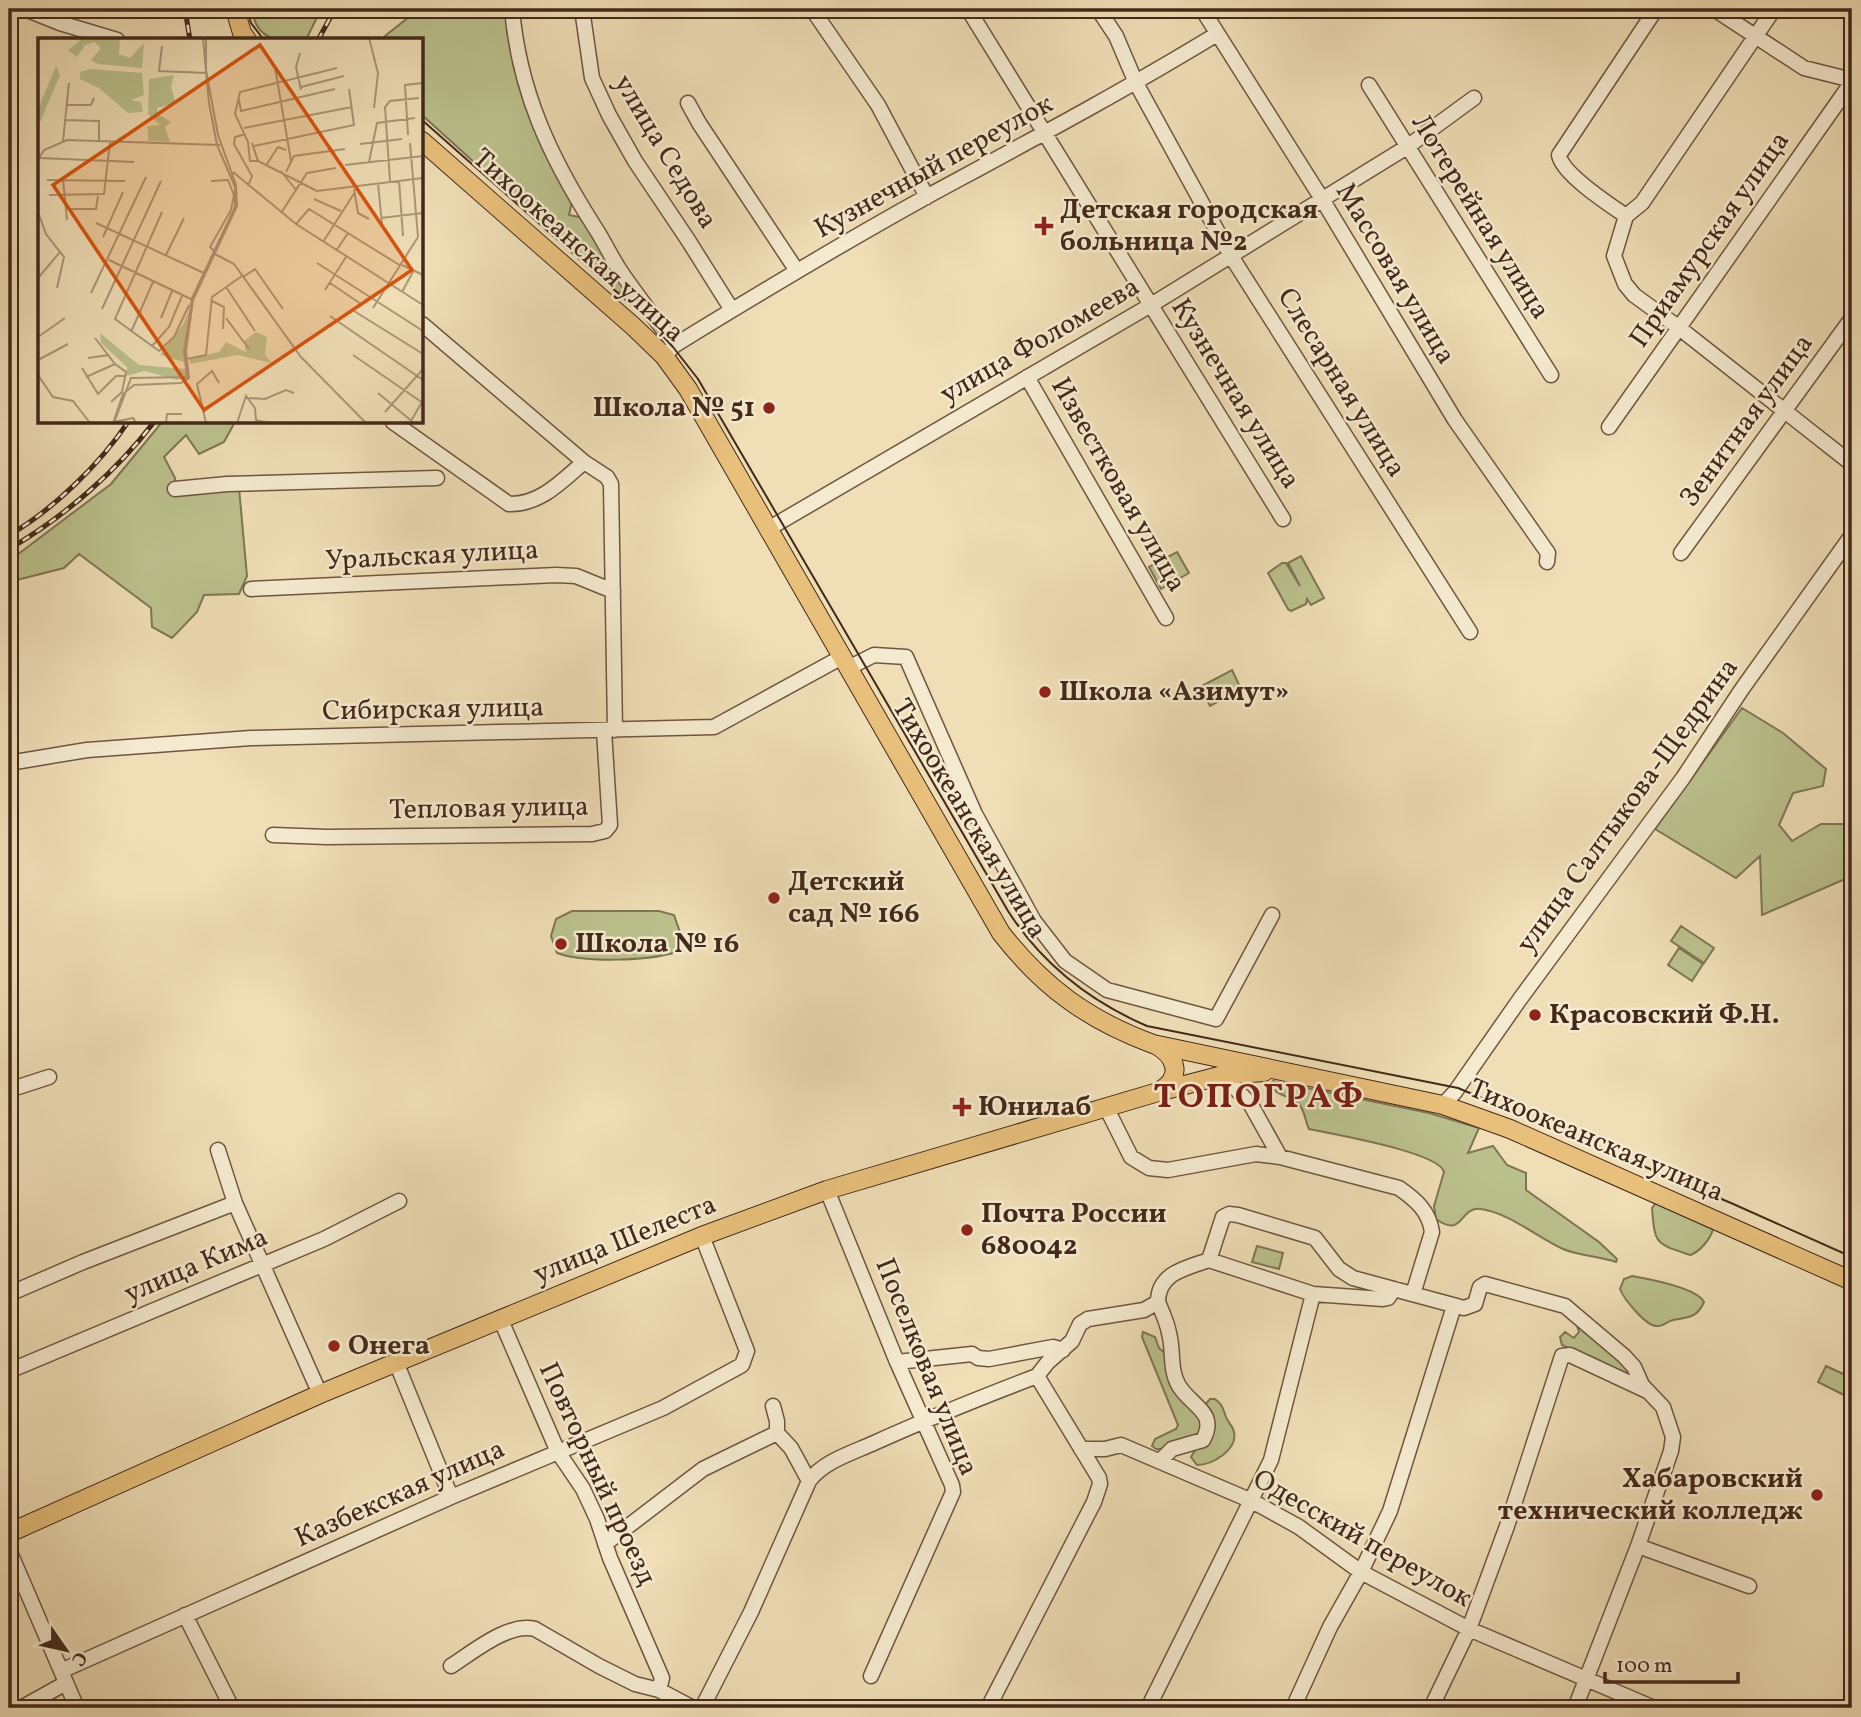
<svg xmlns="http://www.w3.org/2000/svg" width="1861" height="1717" font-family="Vollkorn,serif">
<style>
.green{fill:#bbc18d;stroke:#7f7554;stroke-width:2}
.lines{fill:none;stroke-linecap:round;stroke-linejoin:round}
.minor-casing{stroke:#6e5642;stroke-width:17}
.major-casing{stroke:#43291b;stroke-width:20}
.minor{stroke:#f5ead0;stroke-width:14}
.major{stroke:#e8bf7b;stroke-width:18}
.tram{stroke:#43291b;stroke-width:2}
.rail-casing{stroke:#43291b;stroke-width:5}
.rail{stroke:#f5ead0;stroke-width:2.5;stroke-dasharray:8;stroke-linecap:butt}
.poi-dot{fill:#8f2418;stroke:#f5ead0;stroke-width:2.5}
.labels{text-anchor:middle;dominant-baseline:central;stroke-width:5;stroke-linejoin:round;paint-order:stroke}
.street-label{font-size:28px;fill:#43291b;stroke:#f5ead0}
.poi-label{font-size:28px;font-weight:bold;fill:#43291b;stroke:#f5ead0;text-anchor:start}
.district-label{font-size:35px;font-weight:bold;letter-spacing:2px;fill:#7a1f14;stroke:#f5ead0}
.inset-road{fill:none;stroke:#aa9678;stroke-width:2}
.view{fill:#d8540e;fill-opacity:0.15;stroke:#d8540e;stroke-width:3.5}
.inset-edge{fill:none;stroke:#43291b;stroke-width:3.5}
</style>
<rect width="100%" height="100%" fill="#efdeb6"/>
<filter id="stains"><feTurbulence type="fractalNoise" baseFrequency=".00286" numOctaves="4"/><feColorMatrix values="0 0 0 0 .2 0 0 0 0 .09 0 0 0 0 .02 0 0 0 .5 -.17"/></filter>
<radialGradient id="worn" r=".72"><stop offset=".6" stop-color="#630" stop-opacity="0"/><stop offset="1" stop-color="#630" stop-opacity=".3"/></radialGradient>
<!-- green -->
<path class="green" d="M252 9H321L306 40C280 40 256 43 252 9Z
M419 9H507L563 188 572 201 569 215 584 218 627 290 618 293 422 115V40H380Z
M162 422H235L224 442 199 454 186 435 164 457 175 478 173 494 239 488 247 576 239 594 204 595 197 612 172 638 152 627 151 608 79 554 64 568 9 582V561L111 484Z
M1177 552 1189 573 1161 589 1149 567Z
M1301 556 1324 598 1311 605 1307 599 1306 604 1291 611 1288 609 1268 573 1282 563H1286L1300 586 1288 563Z
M1232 670 1241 689 1210 706 1200 687Z
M1742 708 1783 733 1826 769 1823 786 1793 793 1779 825 1792 841 1821 824H1852V876L1762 915 1760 856 1736 878 1655 829Z
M572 911H659L674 915 681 935 676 952C649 961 584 963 557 953L551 936 556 919Z
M1681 926 1714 948 1704 963 1671 941Z
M1679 948 1703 964 1692 981 1668 965Z
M1273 1081 1429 1113 1479 1128 1468 1153 1493 1146 1507 1165 1526 1173V1190L1599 1242 1617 1259 1616 1262C1598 1256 1580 1256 1563 1249 1537 1237 1509 1213 1481 1209 1459 1206 1464 1239 1436 1219L1434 1206 1444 1172C1439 1152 1332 1134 1309 1129 1305 1121 1305 1110 1298 1103 1289 1095 1275 1096 1270 1084Z
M1656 1203 1713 1229C1711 1238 1700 1252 1690 1255 1655 1243 1655 1245 1652 1208Z
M1257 1246 1283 1253 1279 1269 1252 1262Z
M1632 1276C1649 1279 1697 1288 1704 1302 1697 1318 1689 1317 1673 1320 1668 1321 1664 1326 1658 1326 1647 1328 1624 1299 1620 1289L1624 1279Z
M1577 1326 1631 1369V1378L1562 1345 1560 1337 1565 1332 1574 1338 1579 1332Z
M1143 1332 1155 1337 1159 1348 1169 1357 1202 1417 1199 1437 1164 1449H1156L1152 1446 1155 1439 1176 1429 1178 1425 1142 1337Z
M1826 1366 1852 1378V1387L1848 1397 1818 1382Z
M1210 1399H1215C1223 1405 1223 1409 1226 1417 1228 1423 1233 1426 1234 1432 1238 1450 1212 1465 1197 1465L1191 1457 1197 1447 1205 1405Z"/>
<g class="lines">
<!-- minor casing -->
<g class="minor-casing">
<path id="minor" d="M25 9 60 23 117 40
M512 9C519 91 550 157 594 226 604 241 611 257 621 272 638 297 657 321 675 345
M582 9 592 78 609 115 635 161 688 240 732 310
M812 9 878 105 927 197
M968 9 1283 519
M1098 9 1116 36 1136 83 1231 256 1470 632
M1202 9 1322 199 1455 420 1548 553 1547 562
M1714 9 1804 68 1852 80
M1774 9 1642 203 1626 216 1614 256 1625 284 1634 295 1678 327 1852 464
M1369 85 1551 375
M688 103 699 123 797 271
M1626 216C1610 205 1562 174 1559 155L1656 9
M422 324 584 462 607 477 611 484 615 730
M664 356 675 345C758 294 841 244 926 197 1024 144 1122 92 1217 34
M1027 377 1166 618
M393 422 509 504C540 505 562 481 584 462
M1609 427 1852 82
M175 489 227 484 437 478
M768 529 1151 305 1407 147 1474 98
M1681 553 1852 318
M251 589 556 575 576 576 613 591
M848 668 874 655 906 657 975 814 1034 921 1065 961 1107 990 1216 1019 1272 915
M9 763 87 750 251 738 714 727 842 657
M273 835 327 837 592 834 605 831 610 825 604 731
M1223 1075 1251 1105 1280 1157
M9 1090 49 1077
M1443 1105 1455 1092 1520 999 1683 778 1742 689 1852 535
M1106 1107 1131 1157 1149 1168 1168 1170 1256 1154 1280 1157 1399 1188C1416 1200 1429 1211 1432 1232L1413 1294
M218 1150 235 1203 320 1394
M827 1190 897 1362 952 1485 953 1492 871 1676
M1209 1260 1223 1217 1229 1214 1238 1215 1315 1238 1339 1269 1353 1278 1464 1308 1475 1304 1480 1287 1485 1284 1565 1306 1624 1356 1634 1367 1642 1385 1663 1407 1673 1437 1671 1451 1638 1546 1575 1708
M9 1294 83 1262 235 1203
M1158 1302C1162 1312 1167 1322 1169 1333 1174 1351 1169 1369 1179 1386 1192 1407 1218 1412 1203 1440L1172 1449 1160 1461
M500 1318 558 1452 583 1489 597 1519 610 1558 662 1678 659 1690
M396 1362 451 1497
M897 1362 972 1354 978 1358 989 1359 1053 1347 1063 1350
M9 1371 324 1239 399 1201
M773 1406 777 1421V1433L791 1448 809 1481
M1081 1449H1105L1121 1445 1252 1501 1299 1527 1361 1572 1469 1629 1654 1708
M605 1544 703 1469 777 1433
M1638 1546 1749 1586
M9 1550 77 1708
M185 1615 232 1708
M451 1666C473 1652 509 1622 535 1629L599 1666 635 1684 659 1690 693 1708
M61 1671 451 1497 663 1408 742 1365 747 1351 702 1236
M21 1708 66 1683
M702 1708 751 1612 809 1481C824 1461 852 1453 874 1443 927 1419 982 1397 1037 1376L1048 1362 1072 1341 1080 1324 1088 1319 1144 1310 1158 1302C1158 1273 1186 1268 1209 1260L1313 1294 1383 1299 1388 1298 1394 1289
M988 1708 1094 1502 1100 1484 1099 1478 1037 1376
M1148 1708 1271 1460 1313 1294
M1293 1708 1330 1627 1361 1572 1390 1511 1454 1306
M1431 1708 1469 1629 1507 1526 1562 1356 1570 1355 1647 1391"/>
</g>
<!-- major casing -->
<g class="major-casing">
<path id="major" d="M235 9 242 33 247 40
M422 141 634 327 664 356 688 389 1001 933C1043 987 1088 1020 1153 1044L1443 1105 1510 1129 1852 1281
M1156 1045C1176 1056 1183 1077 1161 1090
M9 1533 320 1394 702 1236 827 1190 1158 1092 1223 1075 1264 1072"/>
</g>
<!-- minor -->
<use href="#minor" class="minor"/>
<!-- major -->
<use href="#major" class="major"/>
<!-- tram -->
<path class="tram" d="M247 9 251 23 264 40
M422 120 645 317 673 347 698 379 1008 911C1042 964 1089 1001 1147 1026L1458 1088 1731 1203 1852 1257"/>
<!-- rail casing -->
<g class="rail-casing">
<path id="rail" d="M185 9 190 40
M318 40 335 9
M9 535C52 511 101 463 128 422
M9 549C64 517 116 472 154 422"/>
</g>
<!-- rail -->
<use href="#rail" class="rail"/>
</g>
<!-- markers -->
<g class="poi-dot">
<path d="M1040.5 215.5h7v7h7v7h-7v7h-7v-7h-7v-7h7z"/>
<circle cx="769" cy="408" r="7"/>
<circle cx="1045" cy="692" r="7"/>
<circle cx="774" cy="898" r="7"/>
<circle cx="561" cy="944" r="7"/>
<circle cx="1535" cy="1015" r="7"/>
<path d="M958.5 1096.5h7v7h7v7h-7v7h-7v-7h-7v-7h7z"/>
<circle cx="967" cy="1230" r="7"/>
<circle cx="334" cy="1346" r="7"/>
<circle cx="1817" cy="1495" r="7"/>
</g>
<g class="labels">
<!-- street labels -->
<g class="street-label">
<text transform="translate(665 152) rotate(59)">улица Седова</text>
<text transform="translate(934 167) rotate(-29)">Кузнечный переулок</text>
<text transform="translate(1480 217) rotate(58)">Лотерейная улица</text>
<text transform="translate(1710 240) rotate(-55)">Приамурская улица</text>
<text transform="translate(578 246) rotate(42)">Тихоокеанская улица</text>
<text transform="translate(1395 274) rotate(59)">Массовая улица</text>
<text transform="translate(1040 341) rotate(-30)">улица Фоломеева</text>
<text transform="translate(1341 383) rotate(58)">Слесарная улица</text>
<text transform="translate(1235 394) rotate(58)">Кузнечная улица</text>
<text transform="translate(1747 421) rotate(-54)">Зенитная улица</text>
<text transform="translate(1118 485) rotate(60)">Известковая улица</text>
<text transform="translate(432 556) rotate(-3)">Уральская улица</text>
<text transform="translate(433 710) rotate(-1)">Сибирская улица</text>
<text transform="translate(1628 806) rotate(-54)">улица Салтыкова-Щедрина</text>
<text transform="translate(489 809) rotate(-1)">Тепловая улица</text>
<text transform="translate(969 819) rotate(59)">Тихоокеанская улица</text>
<text transform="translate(1596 1141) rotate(23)">Тихоокеанская улица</text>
<text transform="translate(625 1240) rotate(-22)">улица Шелеста</text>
<text transform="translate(196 1266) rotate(-23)">улица Кима</text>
<text transform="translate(926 1367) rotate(68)">Поселковая улица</text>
<text transform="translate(597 1474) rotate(65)">Повторный проезд</text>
<text transform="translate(400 1494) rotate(-24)">Казбекская улица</text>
<text transform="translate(1362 1539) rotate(30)">Одесский переулок</text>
</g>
<!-- poi labels -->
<g class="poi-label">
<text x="1060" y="210">Детская городская<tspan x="1060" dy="32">больница №2</tspan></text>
<text x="755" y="408" text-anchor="end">Школа № 51</text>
<text x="1059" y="692">Школа «Азимут»</text>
<text x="788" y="882">Детский<tspan x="788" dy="32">сад № 166</tspan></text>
<text x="575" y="944">Школа № 16</text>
<text x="1549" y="1015">Красовский Ф.Н.</text>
<text x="978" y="1107">Юнилаб</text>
<text x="981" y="1214">Почта России<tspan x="981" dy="32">680042</tspan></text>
<text x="348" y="1346">Онега</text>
<text x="1803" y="1479" text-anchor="end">Хабаровский<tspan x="1803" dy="32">технический колледж</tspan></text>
</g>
<!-- district labels -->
<g class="district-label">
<text x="1259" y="1098">ТОПОГРАФ</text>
</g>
</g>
<!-- overview -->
<g transform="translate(38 38)">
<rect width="385" height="385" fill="#efdeb6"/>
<path d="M45 0H82L81 16 92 20 106 5 104 30 60 26 53 22 63 10 56 4 47 7 39 19 30 12ZM18 28 22 37 0 89V71ZM53 31 104 35 106 57 93 62 103 64 105 74 90 75 61 50 42 41V34ZM136 37 133 49 138 65 119 70 120 76 133 84 127 89 132 104 110 103V88L122 87 110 76 111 41ZM150 272 146 324 122 317 146 285ZM218 294 229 299 227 317 234 325 199 317 152 326 151 321 181 314 188 304 208 314 206 303ZM62 295 101 327 148 331V339L140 342 107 333 88 338 89 329 63 305Z" fill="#bbc18d"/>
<path class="inset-road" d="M331 0 340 35 336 70M124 8 121 33 169 35M262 15 258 29 263 52M237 29 253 123M263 49 306 38M201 62 203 73 297 51M28 67H53L56 60M27 82 61 83V104M206 90 314 69M207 96 197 99 196 106 214 138 210 148M370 97 367 47 385 45M25 103 31 45M214 105 220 123 279 153M322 106 364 101M216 108 316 87 311 51M2 120 96 124M0 122 6 112 29 102 182 107M220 123H212L210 104 197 76 202 54 299 30M331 124 339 85 377 80M229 126 240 109 248 112M307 127 385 118M243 133 258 152M195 134 258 186 385 267M248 134 256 118 307 111M25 141 29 182M9 142 87 143M361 142 365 198M173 143 190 142 196 157 193 172 172 209 178 215M352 143 347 69 352 63 381 60M340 145 344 186M316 151 320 175 331 181M279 153 385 140M11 157 66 156 72 104M276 161 303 173M29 171H58L60 158M0 174 8 196 26 219 19 250M124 174 77 281 121 313 136 299 151 267M243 175 269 135 298 130M343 180 385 175M58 185 168 236M258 186 271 171 363 228M65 199 85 154M285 204 317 154M298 213 310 195M177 216 196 226 263 319 328 385M128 217 146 180M71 222 155 262M279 225 385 293M364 227 385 237M205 239 217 231 245 271M0 240 22 214M292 245 323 266M188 249 217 293M287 252 308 219M364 254 376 232M53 255 108 139M174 263 186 269 185 291M335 270 380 199 372 105M64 271 123 143M316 273 385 316M292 278 385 342M123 280 134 253M188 280 211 311M93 294 115 244M0 299 27 280M57 300 77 326M114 308 131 289 144 258M315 317 385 365M50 320 71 317M149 321 168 317 174 259 204 238M0 322 30 306M44 330 60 356 78 338H87M0 337 15 359 35 363 52 385M48 339 77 326M340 355 376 385M211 360 227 361 248 352 256 355M73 364 84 354 88 334 77 326M347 374 385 331M373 383 384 364M76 384 95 380 98 385M75 385 85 356 96 347 143 345 151 340 148 313 155 262 199 168 198 147 180 97 168 32V0M76 385 93 340 149 339 146 313 154 260 197 169V149L179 107 171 65 165 0M128 385 129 376H144M168 385 159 346 174 333 181 345M199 385 208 358 217 370 218 382 231 385"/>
<path class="view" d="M222 7 374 232 166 372 15 147Z"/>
<rect width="385" height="385" class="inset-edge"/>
</g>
<!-- margin -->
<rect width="1861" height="1717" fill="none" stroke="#efdeb6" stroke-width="35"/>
<rect x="10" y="10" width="1840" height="1696" fill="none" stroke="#43291b" stroke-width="3.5"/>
<rect x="18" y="18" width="1826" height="1682" fill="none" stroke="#43291b" stroke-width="2"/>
<!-- north arrow -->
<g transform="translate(66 1650) rotate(124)" stroke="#f5ead0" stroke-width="5" paint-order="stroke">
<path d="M0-5L12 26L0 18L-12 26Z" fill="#43291b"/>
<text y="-10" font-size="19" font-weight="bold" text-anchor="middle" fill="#43291b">С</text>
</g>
<!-- scale -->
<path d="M1605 1672v10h133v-10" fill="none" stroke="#43291b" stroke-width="3.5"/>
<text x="1616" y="1672" font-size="21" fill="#43291b" stroke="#f5ead0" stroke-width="5" paint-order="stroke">100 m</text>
<rect width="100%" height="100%" filter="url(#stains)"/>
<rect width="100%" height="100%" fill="url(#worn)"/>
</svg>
